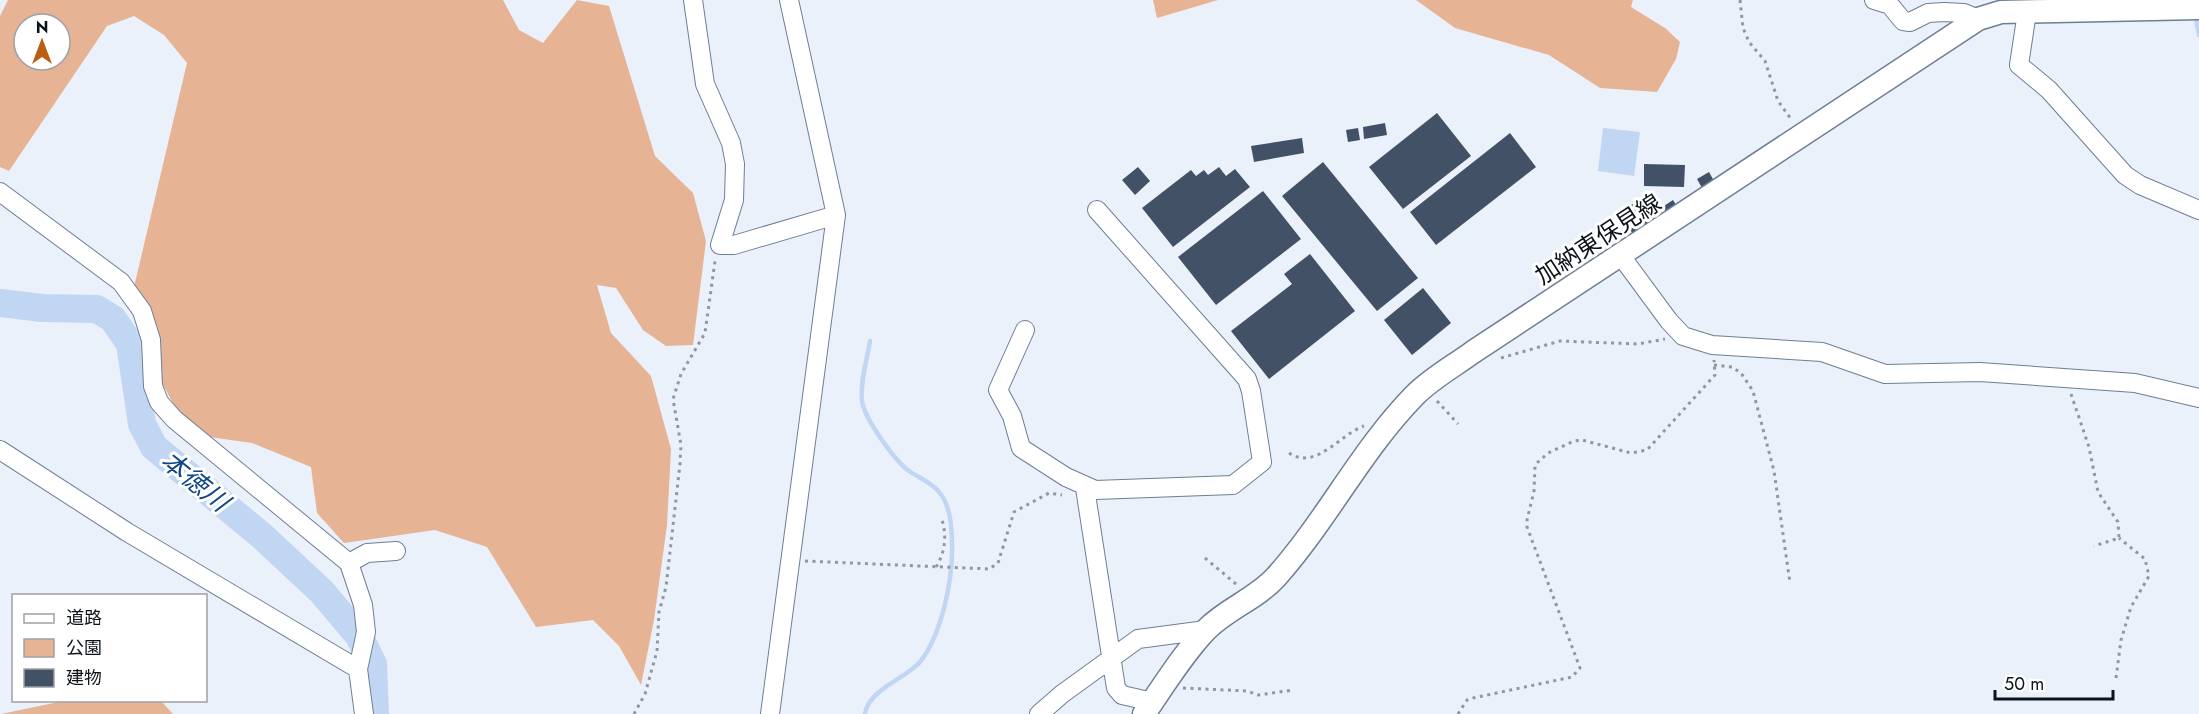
<svg xmlns="http://www.w3.org/2000/svg" width="2199" height="714" font-family="Jost,'Noto Sans JP',sans-serif">
<style>
.green{fill:#e6b395;fill-rule:evenodd}
.water{fill:#c0d6f3}
.lines{fill:none;stroke-linecap:round;stroke-linejoin:round}
.stream{stroke:#c0d6f3;stroke-width:4.5}
.river{stroke:#c0d6f3;stroke-width:28}
.building{fill:#425165}
.minor-casing{stroke:#6e7e94;stroke-width:20}
.major-casing{stroke:#6e7e94;stroke-width:25}
.path{stroke:#9097a0;stroke-width:3;stroke-dasharray:3 4.5;stroke-linecap:butt}
.minor{stroke:#fff;stroke-width:18}
.major{stroke:#fff;stroke-width:22}
.labels{text-anchor:middle;dominant-baseline:central;stroke-width:6;stroke-linejoin:round;paint-order:stroke}
.street-label{font-size:24px;fill:#0d131b;stroke:#fff}
.water-label{font-size:26px;font-style:italic;fill:#104785;stroke:#fff}
</style>
<rect width="100%" height="100%" fill="#eaf1fb"/>
<!-- green -->
<path class="green" d="M8 0H503L519 30 543 43 577 0 609 6 655 156 693 193 706 241 693 345 666 346 643 330 616 288 597 285 611 333 651 376 671 449 667 525 654 620 641 685 619 646 593 620 536 627 487 547 435 530 344 543 317 513 311 467 252 443 209 437 175 407 159 377 158 328 134 287 187 63 164 35 134 16 107 26 9 171 0 167V16ZM24 24H60V60H24Z
M1153 0H1218L1157 18Z
M1416 0H1633L1631 7 1665 28 1680 42 1676 59 1657 92 1600 88 1549 55 1455 28Z
M68 700 161 701 173 714H1Z"/>
<!-- water -->
<path class="water" d="M1603 128 1640 132 1634 176 1598 171Z"/>
<g class="lines">
<!-- stream -->
<path class="stream" d="M2195 14 2199 35
M865 714C868 690 905 679 920 662 942 634 953 579 952 544 952 529 950 504 939 492 931 482 919 478 909 471 895 461 863 417 862 400 860 381 867 360 870 341"/>
<!-- river -->
<path class="river" d="M0 303 42 308 97 309 113 319 130 344 142 424 154 447 262 536 322 592 359 636 373 664 375 714"/>
</g>
<!-- building -->
<path class="building" d="M1437 113 1471 156 1403 209 1369 167Z
M1385 123 1387 135 1364 139 1363 127Z
M1358 128 1360 140 1348 142 1346 130Z
M1510 133 1536 167 1436 245 1410 212Z
M1302 138 1304 153 1254 162 1251 146Z
M1323 162 1418 278 1377 311 1282 196Z
M1644 164 1685 165 1684 187 1644 186Z
M1138 167 1150 181 1135 195 1122 180Z
M1219 167 1226 176 1235 169 1250 187 1173 247 1142 208 1191 170 1196 176 1204 170 1208 175Z
M1709 172 1714 181 1702 188 1697 179Z
M1263 191 1301 239 1216 305 1178 257Z
M1673 200 1679 210 1668 217 1661 208Z
M1637 201 1653 225 1635 237 1619 213Z
M1310 254 1355 311 1269 379 1231 331 1292 284 1284 274Z
M1423 288 1451 323 1412 355 1384 320Z"/>
<g class="lines">
<!-- minor casing -->
<g class="minor-casing">
<path id="minor" d="M693 0 705 84 731 143 735 164 734 200 720 245H734L836 215
M1874 0 1890 5 1903 21 1910 22 1928 13 1944 12 1964 13 1978 19
M2027 12 2019 65 2049 90 2125 175 2140 185 2199 210
M0 192 121 282 142 311 151 340 153 386 159 402 174 419 349 563 363 605 366 632 358 669 364 714
M1621 256 1669 321 1683 336 1712 345 1822 352 1885 374 1980 372 2135 383 2199 398
M1025 330 998 390 1012 416 1021 448 1066 477 1095 490 1233 485 1262 462 1251 391 1247 379 1097 210
M0 450 127 532 358 669
M1085 488 1116 688 1122 695 1153 702
M349 563 367 553 396 551
M770 714 836 215 789 0
M1039 714 1062 694 1138 639 1206 630"/>
</g>
<!-- major casing -->
<g class="major-casing">
<path id="major" d="M1144 714C1162 688 1185 651 1207 629 1228 608 1256 599 1276 577 1327 520 1361 450 1415 395 1432 378 1454 366 1473 352L1978 19 2001 12 2199 8"/>
</g>
<!-- path -->
<path class="path" d="M1740 0 1743 28 1749 42 1765 61 1778 101 1791 119
M1501 358 1560 341 1638 344 1665 339
M1714 365 1732 367 1741 373 1753 391 1774 471 1790 583
M2071 394 2089 447 2098 492 2118 522 2119 538 2094 546
M1437 401 1458 424
M1289 453C1316 471 1340 434 1364 426
M1205 558 1236 584
M805 561 989 569 998 563 1014 512 1049 493 1062 495
M936 567C945 553 947 536 942 520
M2116 678 2121 640 2131 607 2149 576 2145 559 2119 538
M1183 688 1247 691 1258 695 1294 690
M634 714 645 694 657 651 659 612 666 587 680 464 681 445 673 399 681 374 705 333 715 261
M1458 714 1467 700 1473 698 1572 677 1580 668 1527 527V520L1534 491 1535 466 1538 462 1548 453 1574 441 1582 440 1631 453 1647 450 1715 375 1714 360"/>
<!-- minor -->
<use href="#minor" class="minor"/>
<!-- major -->
<use href="#major" class="major"/>
</g>
<g class="labels">
<!-- street labels -->
<g class="street-label">
<text transform="translate(1598 239) rotate(-33)">加納東保見線</text>
</g>
<!-- water labels -->
<g class="water-label">
<text transform="translate(195 481) rotate(39)">本徳川</text>
</g>
</g>
<!-- legend -->
<rect x="12" y="594" width="195" height="108" fill="#ffffff" stroke="#9ea1a4" stroke-width="1.5"/>
<rect x="24" y="614" width="30" height="9" fill="#ffffff" stroke="#9ea1a4" stroke-width="1.5"/>
<text x="66" y="624" font-size="18" fill="#0d131b">道路</text>
<rect x="24" y="639" width="30" height="18" fill="#e6b395" stroke="#9ea1a4" stroke-width="1.5"/>
<text x="66" y="654" font-size="18" fill="#0d131b">公園</text>
<rect x="24" y="669" width="30" height="18" fill="#425165" stroke="#9ea1a4" stroke-width="1.5"/>
<text x="66" y="684" font-size="18" fill="#0d131b">建物</text>
<!-- north arrow -->
<g transform="translate(42 42)"><circle r="28" fill="#ffffff" stroke="#9ea1a4" stroke-width="1.5"/>
<path d="M0-4.5L10 22L0 15L-10 22Z" fill="#bb5d12"/>
<text y="-9" font-size="16" font-weight="bold" text-anchor="middle" fill="#0d131b">N</text>
</g>
<!-- scale -->
<path d="M1995 690v9h118v-9" fill="none" stroke="#0d131b" stroke-width="3"/>
<text x="2004" y="690" font-size="18" fill="#0d131b" stroke="#ffffff" stroke-width="4.5" paint-order="stroke">50 m</text>
</svg>
